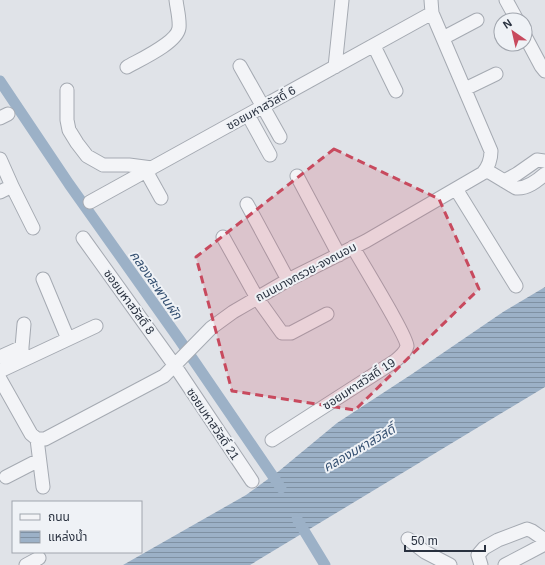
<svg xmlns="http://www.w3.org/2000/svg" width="545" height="565" font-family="Helvetica,'Noto Sans Thai',sans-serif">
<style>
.water{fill:url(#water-rules)}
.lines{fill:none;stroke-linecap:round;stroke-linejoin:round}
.canal{stroke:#9cb1c7;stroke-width:11}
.minor-casing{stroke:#a5aab2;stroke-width:15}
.minor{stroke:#f3f4f7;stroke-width:13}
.marked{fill:#c84a5e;fill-opacity:0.2;stroke:#c84a5e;stroke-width:3;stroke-dasharray:8 5;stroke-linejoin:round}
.labels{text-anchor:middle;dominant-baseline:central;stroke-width:4;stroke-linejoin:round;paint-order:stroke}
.street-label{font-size:12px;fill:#29313f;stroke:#eff2f6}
.water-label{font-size:13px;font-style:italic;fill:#355071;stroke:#eff2f6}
</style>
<defs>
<pattern id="water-rules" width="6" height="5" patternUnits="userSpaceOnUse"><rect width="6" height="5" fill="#9cb1c7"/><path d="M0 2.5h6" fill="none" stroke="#7f91a3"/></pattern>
</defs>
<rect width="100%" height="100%" fill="#e0e3e8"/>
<!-- water -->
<path class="water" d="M545 287V387L250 565H123L246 495 279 471 337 423 412 374 503 312Z"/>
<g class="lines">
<!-- canal -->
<path class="canal" d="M0 81 69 184 179 339 281 488
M297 519 325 565"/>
<!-- minor casing -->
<g class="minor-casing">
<path id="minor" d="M506 0 517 20
M525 36 541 66 545 71
M443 38 477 20
M374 46 396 91
M240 66 280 137
M127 67C139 60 177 43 179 28 180 19 177 9 176 0
M335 67 342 0
M465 89 496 74
M67 90V120L69 130 77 143 87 156 103 165H129L152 168
M248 115 270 155
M0 118 8 114
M0 159 12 186
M486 170 516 188C527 189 537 181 545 174
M146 171 161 198
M297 176 339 255
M504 181 517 174 537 160 545 161
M456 189 516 286
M0 192 12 186 33 228
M90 202 432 13
M247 204 288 280
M223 237 257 298 282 333H291L327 314
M83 238 175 366 252 481
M43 279 68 339
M0 357 22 347
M22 360V347L24 324
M0 371 96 326
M0 379 31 434 37 439H45L164 376 211 328 233 312 288 280 366 241 483 173C489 166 491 160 491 151L432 13 431 0
M37 439 43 487
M272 440 395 361C400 357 406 352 407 346 407 336 361 262 353 247
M6 477 39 460
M408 539 425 552 450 565
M26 565 39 558
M481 565 478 555 484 548 498 540 527 529 532 531 545 540
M505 565 545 544"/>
</g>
<!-- minor -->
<use href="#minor" class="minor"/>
</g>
<!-- marked area -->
<path class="marked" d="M334 149 439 199 479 289 355 410 232 391 196 257Z"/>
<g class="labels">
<!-- street labels -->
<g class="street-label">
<text transform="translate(261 108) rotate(-29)">ซอยมหาสวัสดิ์ 6</text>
<text transform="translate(306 272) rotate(-28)">ถนนบางกรวย-จงถนอม</text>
<text transform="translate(129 302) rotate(54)">ซอยมหาสวัสดิ์ 8</text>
<text transform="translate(359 384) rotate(-33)">ซอยมหาสวัสดิ์ 19</text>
<text transform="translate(213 424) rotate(56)">ซอยมหาสวัสดิ์ 21</text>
</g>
<!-- water labels -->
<g class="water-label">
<text transform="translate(156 285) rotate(55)">คลองสะพานผัก</text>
<text transform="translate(359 448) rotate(-30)">คลองมหาสวัสดิ์</text>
</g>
</g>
<!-- legend -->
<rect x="12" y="501" width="130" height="52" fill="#eff2f6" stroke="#a0a5ad"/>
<rect x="20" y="514" width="20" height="6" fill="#f3f4f7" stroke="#a0a5ad"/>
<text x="48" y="521" font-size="12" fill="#29313f">ถนน</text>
<rect x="20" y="531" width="20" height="12" fill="url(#water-rules)" stroke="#a0a5ad"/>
<text x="48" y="541" font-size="12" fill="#29313f">แหล่งน้ำ</text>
<!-- north arrow -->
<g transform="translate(513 32) rotate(326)"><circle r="19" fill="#eff2f6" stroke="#a0a5ad"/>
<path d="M0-3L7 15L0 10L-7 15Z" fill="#c84a5e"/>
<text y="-6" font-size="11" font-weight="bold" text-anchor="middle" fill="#29313f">N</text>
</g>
<!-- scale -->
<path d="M405 545v6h80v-6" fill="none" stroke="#29313f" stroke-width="2"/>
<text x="411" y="545" font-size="12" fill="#29313f" stroke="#eff2f6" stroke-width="3" paint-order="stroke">50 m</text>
</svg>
